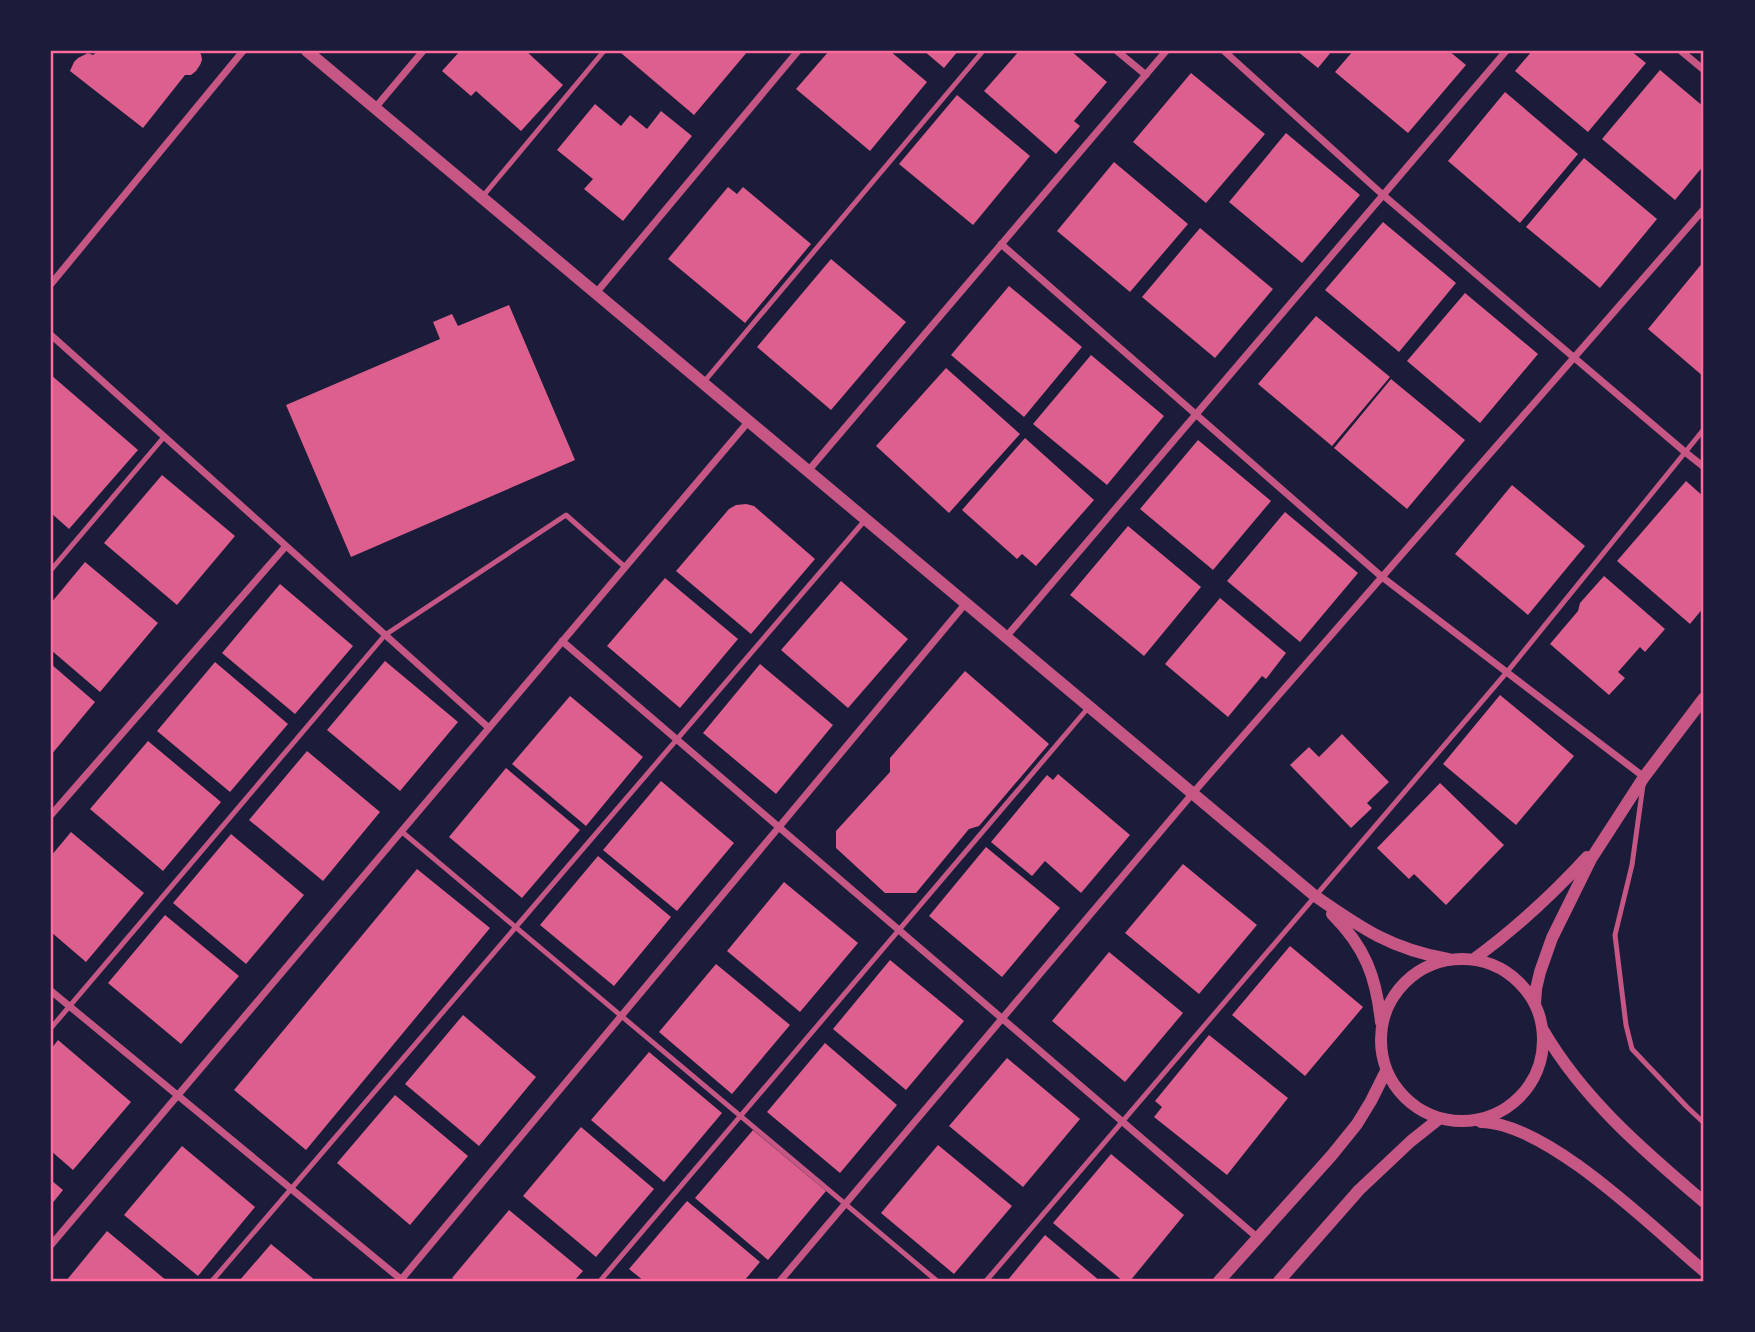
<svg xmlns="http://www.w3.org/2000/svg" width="1755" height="1332" font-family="Inter,sans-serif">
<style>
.building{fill:#dd5f8e}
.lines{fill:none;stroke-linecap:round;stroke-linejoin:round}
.service{stroke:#c65784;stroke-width:5}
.minor{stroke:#c65784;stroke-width:7}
.tertiary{stroke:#c65784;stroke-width:12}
.neatline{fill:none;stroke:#ff6b9d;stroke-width:2.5}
</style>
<rect width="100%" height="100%" fill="#1b1b3a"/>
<!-- building -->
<path class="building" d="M98 51H197L201 54 202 60 200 65 196 71 191 75H185L143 128 70 71 74 62 78 58 88 53 93 55Z
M460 51H526L563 85 521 131 476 91 471 96 442 71Z
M623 51H748L694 115 621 53Z
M829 51H890L927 82 870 151 796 89Z
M924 51H958L944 68Z
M1019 51H1071L1107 82 1074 121 1080 126 1056 154 984 91Z
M1297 51H1332L1318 68Z
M1353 51H1449L1466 65 1408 133 1335 72Z
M1532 51H1631L1646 63 1588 132 1515 71Z
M1660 70 1704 107V165L1675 200 1602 139Z
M1191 73 1265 134 1206 203 1133 142Z
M1505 92 1578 154 1520 223 1448 161Z
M957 95 1030 156 973 225 899 164Z
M595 104 621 126 630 115 647 129 661 111 692 136 623 221 584 189 593 179 557 150Z
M1286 133 1360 195 1302 263 1229 202Z
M1584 158 1657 219 1600 288 1526 227Z
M1114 162 1188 224 1130 292 1057 231Z
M728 187 737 194 743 187 811 244 745 323 668 259Z
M1383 222 1456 283 1399 352 1325 290Z
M1200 228 1273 289 1215 358 1142 297Z
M831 259 906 322 831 410 757 347Z
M1704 261V377L1648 329Z
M1009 286 1082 347 1024 417 951 355Z
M1465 293 1538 354 1480 423 1407 361Z
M509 305 575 460 351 557 286 405 440 339 433 322 452 314 458 326Z
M1316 316 1390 377 1332 446 1258 384Z
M1091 355 1164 416 1107 485 1033 424Z
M946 368 1020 434 949 513 876 446Z
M51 375 138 450 69 529 51 513Z
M1391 379 1465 440 1407 509 1334 448Z
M1025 438 1094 500 1036 566 1022 554 1017 559 962 510Z
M1198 440 1271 501 1213 570 1140 509Z
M162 475 235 536 177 605 104 543Z
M1686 481 1704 497V607L1690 624 1617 561Z
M1512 485 1585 546 1528 615 1455 554Z
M746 504 754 506 815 559 751 634 676 571 729 509 736 505Z
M1285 512 1358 573 1300 642 1227 581Z
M1128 526 1201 587 1144 656 1070 595Z
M85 562 158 623 100 692 51 650V603Z
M1604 576 1665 629 1645 652 1640 647 1618 672 1625 678 1609 695 1550 644 1578 611 1580 603Z
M665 578 738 639 680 708 607 646Z
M841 581 908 639 848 708 781 650Z
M280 584 353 646 295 714 222 653Z
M1220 598 1286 653 1266 679 1262 676 1228 717 1165 664Z
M385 661 458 722 400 791 327 730Z
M215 662 288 724 230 792 157 731Z
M51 664 95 702 51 755Z
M760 664 833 725 776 794 703 733Z
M965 671 1049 744 979 826 969 829 916 893H885L836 848V831L890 772V758Z
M1500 695 1574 756 1516 825 1443 764Z
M570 696 643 757 586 826 512 764Z
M1342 734 1389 782 1367 803 1372 808 1351 828 1290 765 1309 747 1319 757Z
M148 741 221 802 163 871 90 809Z
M307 751 380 812 323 881 249 820Z
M506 768 580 830 522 898 449 837Z
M1058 774 1130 835 1081 893 1045 861 1032 876 991 842 1047 775 1053 780Z
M661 781 734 843 677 911 603 850Z
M1440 783 1504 845 1446 905 1414 874 1409 879 1377 848Z
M71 832 144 893 86 962 51 932V856Z
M231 834 304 895 246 964 173 903Z
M986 847 1060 908 1002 977 929 916Z
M598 856 671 917 614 986 540 925Z
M1183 864 1257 925 1199 994 1125 933Z
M417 869 490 928 306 1150 234 1090Z
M784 882 858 943 800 1012 727 951Z
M165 915 239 976 181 1044 108 983Z
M1290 946 1363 1007 1305 1076 1232 1015Z
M1109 952 1183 1013 1125 1082 1052 1021Z
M890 960 964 1021 906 1090 833 1029Z
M716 964 790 1025 732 1094 659 1032Z
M463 1015 536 1077 479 1146 405 1084Z
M1209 1035 1288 1098 1227 1175 1154 1117 1162 1107 1155 1101Z
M58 1040 131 1102 73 1170 51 1151V1049Z
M825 1043 897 1105 840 1173 767 1112Z
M649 1052 722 1113 664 1182 591 1120Z
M1007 1058 1080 1119 1023 1187 949 1126Z
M395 1095 468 1156 410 1225 337 1163Z
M581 1127 654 1189 596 1257 523 1196Z
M753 1130 826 1191 768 1260 695 1198Z
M938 1145 1012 1206 954 1274 881 1213Z
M182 1146 255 1207 198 1276 124 1215Z
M1111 1154 1184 1215 1130 1281H1123L1053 1223Z
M51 1180 63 1190 51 1205Z
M687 1201 760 1262 744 1281H644L629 1269Z
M509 1210 583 1271 574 1281H456L452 1278Z
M107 1231 167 1281H66Z
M1045 1235 1100 1281H1007Z
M271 1244 316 1281H239Z"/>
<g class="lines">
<!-- service -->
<path class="service" d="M483 196 604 51
M703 383 983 51
M51 570 164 437
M1643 785 1632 865 1615 935 1626 1025 1632 1049 1687 1107 1704 1123
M401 831 937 1281
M51 1028 385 635 566 515 625 567
M212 1281 866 519
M600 1281 1088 708
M986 1281 1507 672 1704 429"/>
<!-- minor -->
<path class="minor" d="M1117 51 1146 75
M1224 51 1383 195 1685 452 1704 467
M1681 51 1704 70
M375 108 423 51
M1001 244 1382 577 1644 777
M51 284 243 51
M596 293 798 51
M51 335 489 728
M808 471 1166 51
M1006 637 1506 51
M562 641 1258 1238
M51 815 286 546
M51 991 403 1281
M51 1245 749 421
M400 1281 966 603
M780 1281 1193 793 1704 209"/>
<!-- tertiary -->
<path class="tertiary" d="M307 51 1315 896C1361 928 1391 949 1448 959
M1332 914C1365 947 1376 976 1381 1022
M1474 959C1515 929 1552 895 1587 857
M1381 1040a81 81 0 1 1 162 0a81 81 0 1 1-162 0Z
M1535 1004 1536 989 1540 972 1552 938 1591 859 1644 777 1704 698
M1543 1030C1583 1099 1644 1151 1704 1202
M1481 1122C1548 1123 1653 1228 1704 1271
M1219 1281 1332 1155 1357 1124 1371 1101 1386 1071
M1279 1281 1359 1190 1411 1141 1440 1118"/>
</g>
<!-- border -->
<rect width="1755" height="1332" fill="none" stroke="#1b1b3a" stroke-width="105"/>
<rect x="52" y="52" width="1650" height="1228" class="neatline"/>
</svg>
